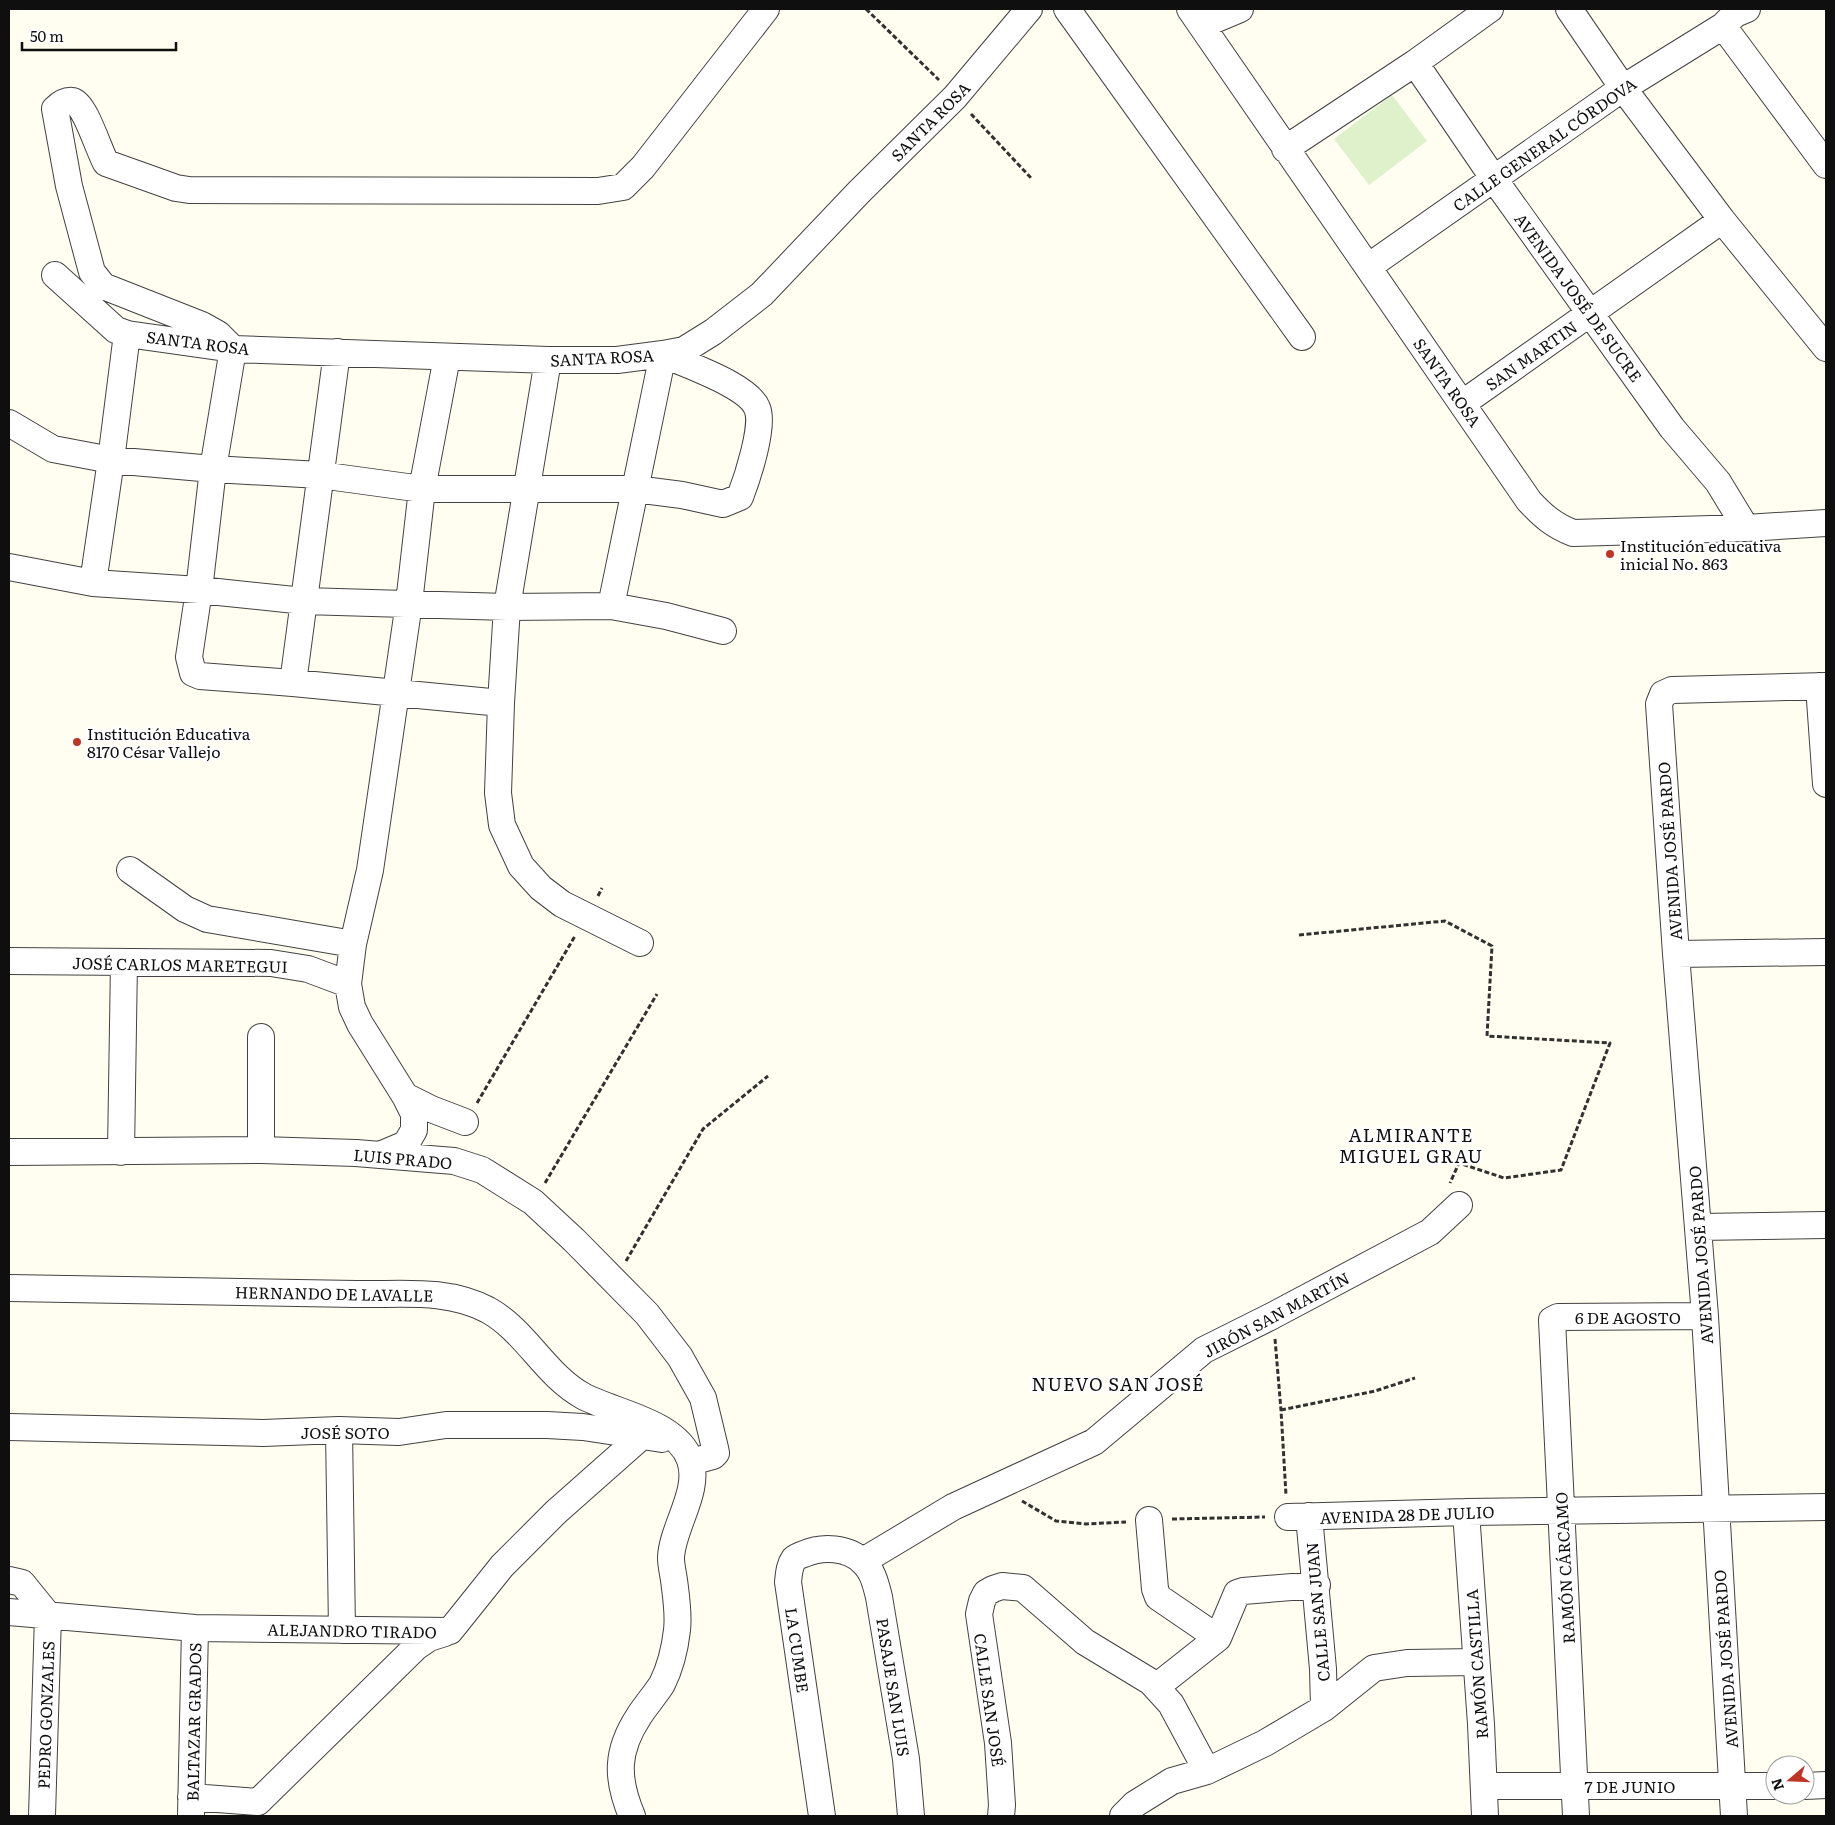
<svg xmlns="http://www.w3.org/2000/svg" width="1835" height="1825" font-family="Literata,serif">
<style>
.pitch{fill:#dff1cb}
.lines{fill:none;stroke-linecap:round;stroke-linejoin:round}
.minor-casing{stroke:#424242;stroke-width:28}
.path{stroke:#313131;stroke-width:3;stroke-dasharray:5 2.5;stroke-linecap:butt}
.minor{stroke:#fff;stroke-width:26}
.poi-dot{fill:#c03426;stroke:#fff;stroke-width:2}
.labels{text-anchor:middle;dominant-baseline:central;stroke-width:5;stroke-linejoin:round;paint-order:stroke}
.street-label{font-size:16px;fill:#0f0f0f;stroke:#fff}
.poi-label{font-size:16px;fill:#0f0f0f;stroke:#fff;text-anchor:start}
.neighbourhood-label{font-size:18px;letter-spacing:1px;fill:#0f0f0f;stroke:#fff}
</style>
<rect width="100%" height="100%" fill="#fffef0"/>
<!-- pitch -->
<path class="pitch" d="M1392 95 1427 141 1369 185 1334 139Z"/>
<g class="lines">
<!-- minor casing -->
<g class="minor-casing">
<path id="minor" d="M1067 9 1302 337
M1190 9 1529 501C1543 516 1553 525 1573 533L1746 528 1826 523
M1569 9 1623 88 1722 220 1826 348
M1202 25 1240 9
M1723 26 1826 165
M1415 63 1494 179 1672 428 1718 482 1746 528
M1285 149 1415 63 1490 9
M1368 267 1623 88 1723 26 1735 14 1747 9
M55 275 116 330 127 334 233 349 548 360H617L663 354 684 350 713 332 762 294 859 192 955 97 1029 9
M548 360 507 607 501 703 498 793 502 825 521 866 541 888 562 904 640 943
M1463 403 1722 220
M9 423 53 449 111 460 213 469 320 475 422 489H635L682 495 723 504 740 497C747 479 765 425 757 408 748 385 686 365 663 354L611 606
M9 567 93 583 199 590 304 601 507 607 611 606 666 616 723 631
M93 583 111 460 127 334
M293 683 337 352
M1819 686 1826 784
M501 703 293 683 200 676 193 673 189 657 199 590 213 469 233 349 218 334 202 325 103 286 92 272 69 186 55 109C60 104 66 100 73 101 85 104 99 151 106 163L176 188 189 190 598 191 623 187 643 167 766 9
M130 870 185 909 207 919 353 944
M1676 954 1826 952
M9 961 271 963 308 969 348 984
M405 1096 431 1109 465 1122
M261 1150V1037
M9 1152 261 1150 356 1153 454 1161 482 1170 533 1202 574 1240 647 1314 680 1357 703 1398 715 1448 716 1453 713 1456 691 1462
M121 1152 124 962
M380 1155 406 1144 414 1130V1114L405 1096 360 1024 352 1007 348 984 353 944 370 870 409 603 422 489 447 357
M1698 1227 1826 1225
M9 1288C124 1289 240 1291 356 1294 401 1295 446 1288 488 1310 526 1331 545 1375 583 1396 615 1413 677 1422 690 1460 701 1491 672 1527 671 1558 671 1565 673 1573 674 1580 676 1596 679 1614 677 1630 675 1648 670 1668 662 1684 655 1695 646 1705 639 1716 616 1751 616 1778 632 1816
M9 1427 263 1433 339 1430 399 1432 446 1425H547L583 1427 662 1439
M339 1430 342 1630
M1466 1512 1481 1724 1485 1816
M1309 1516 1323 1669 1324 1708
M1288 1517 1466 1512 1826 1507
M1149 1520 1155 1589 1158 1597 1218 1638
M863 1561 953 1507 1094 1442 1204 1350 1272 1316 1430 1232 1459 1205
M9 1580 22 1583 48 1615 42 1816
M9 1612 195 1628 450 1631
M450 1631 502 1566 556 1512 643 1435
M1156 1687 1218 1638 1237 1593 1243 1591 1317 1585
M1485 1786H1775
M1805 1786 1826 1785
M191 1797 258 1802 416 1647 429 1638 445 1633
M191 1816 195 1628
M822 1816 788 1582C789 1574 789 1566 794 1559 796 1557 801 1555 804 1554 822 1546 848 1547 863 1562 873 1571 876 1585 879 1597L906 1759 911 1816
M1001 1816 1002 1805 998 1743 979 1614 982 1601 986 1593 993 1589 1002 1586 1023 1588 1085 1642 1151 1682 1171 1704 1207 1771
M1123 1816 1135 1804 1172 1781 1207 1771 1265 1743 1324 1708 1374 1668 1407 1663 1476 1662
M1576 1816 1552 1320 1558 1317 1705 1316
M1734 1816 1705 1316 1676 954 1659 704 1663 694 1672 690 1826 686"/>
</g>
<!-- path -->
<path class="path" d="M866 9 939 80
M971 114 1032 179
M598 896 602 888
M1299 935 1445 921 1492 946 1487 1036 1610 1043 1561 1170 1504 1178 1459 1163 1450 1183
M477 1103 575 936
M545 1183 657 994
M626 1261 703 1129 768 1076
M1275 1339 1281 1410 1286 1495
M1281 1410 1375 1391 1415 1378
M1022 1501 1056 1521 1086 1524 1126 1522
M1172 1519 1265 1517"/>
<!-- minor -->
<use href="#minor" class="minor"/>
</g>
<!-- markers -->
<g class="poi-dot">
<circle cx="1610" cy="554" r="5"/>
<circle cx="77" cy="742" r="5"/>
</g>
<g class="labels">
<!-- street labels -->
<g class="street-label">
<text transform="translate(930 121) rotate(-45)">SANTA ROSA</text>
<text transform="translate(1544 144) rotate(-35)">CALLE GENERAL CÓRDOVA</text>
<text transform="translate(1579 297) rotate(54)">AVENIDA JOSÉ DE SUCRE</text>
<text transform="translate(198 342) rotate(7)">SANTA ROSA</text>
<text transform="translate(1531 355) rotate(-35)">SAN MARTIN</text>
<text transform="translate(602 357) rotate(-3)">SANTA ROSA</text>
<text transform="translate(1448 382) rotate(55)">SANTA ROSA</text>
<text transform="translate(1669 851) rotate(-94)">AVENIDA JOSÉ PARDO</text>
<text transform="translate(180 964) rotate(1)">JOSÉ CARLOS MARETEGUI</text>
<text transform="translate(403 1158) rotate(5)">LUIS PRADO</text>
<text transform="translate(1700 1255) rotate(-94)">AVENIDA JOSÉ PARDO</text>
<text transform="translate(334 1293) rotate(1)">HERNANDO DE LAVALLE</text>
<text transform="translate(1276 1314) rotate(-28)">JIRÓN SAN MARTÍN</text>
<text x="1628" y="1317">6 DE AGOSTO</text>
<text x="345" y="1432">JOSÉ SOTO</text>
<text transform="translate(1407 1514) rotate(-2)">AVENIDA 28 DE JULIO</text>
<text transform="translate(1564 1568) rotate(-93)">RAMÓN CÁRCAMO</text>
<text transform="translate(1317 1612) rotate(-95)">CALLE SAN JUAN</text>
<text transform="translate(352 1630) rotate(1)">ALEJANDRO TIRADO</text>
<text transform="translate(798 1650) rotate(82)">LA CUMBE</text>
<text transform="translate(1725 1659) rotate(-94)">AVENIDA JOSÉ PARDO</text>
<text transform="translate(1476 1664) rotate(-94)">RAMÓN CASTILLA</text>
<text transform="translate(894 1687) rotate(81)">PASAJE SAN LUIS</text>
<text transform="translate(990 1700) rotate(82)">CALLE SAN JOSÉ</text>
<text transform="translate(45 1715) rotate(-88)">PEDRO GONZALES</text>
<text transform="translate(193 1722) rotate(-89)">BALTAZAR GRADOS</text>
<text x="1630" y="1786">7 DE JUNIO</text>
</g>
<!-- poi labels -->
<g class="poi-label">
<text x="1620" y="545">Institución educativa<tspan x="1620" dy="18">inicial No. 863</tspan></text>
<text x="87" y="733">Institución Educativa<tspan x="87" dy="18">8170 César Vallejo</tspan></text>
</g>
<!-- neighbourhood labels -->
<g class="neighbourhood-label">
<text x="1411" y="1134">ALMIRANTE<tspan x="1411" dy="21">MIGUEL GRAU</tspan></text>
<text x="1118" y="1383">NUEVO SAN JOSÉ</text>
</g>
</g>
<!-- border -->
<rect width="1835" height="1825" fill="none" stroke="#0f0f0f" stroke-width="20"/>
<!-- north arrow -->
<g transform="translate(1790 1780) rotate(251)"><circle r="24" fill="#ffffff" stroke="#9f9f9f"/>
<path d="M0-4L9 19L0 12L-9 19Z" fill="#c03426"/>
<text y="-8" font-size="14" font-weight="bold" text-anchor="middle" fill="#0f0f0f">N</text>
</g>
<!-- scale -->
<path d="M22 42v8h154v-8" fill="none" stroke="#0f0f0f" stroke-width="2.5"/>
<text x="30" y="42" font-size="15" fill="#0f0f0f" stroke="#ffffff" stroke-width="4" paint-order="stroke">50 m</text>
</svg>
